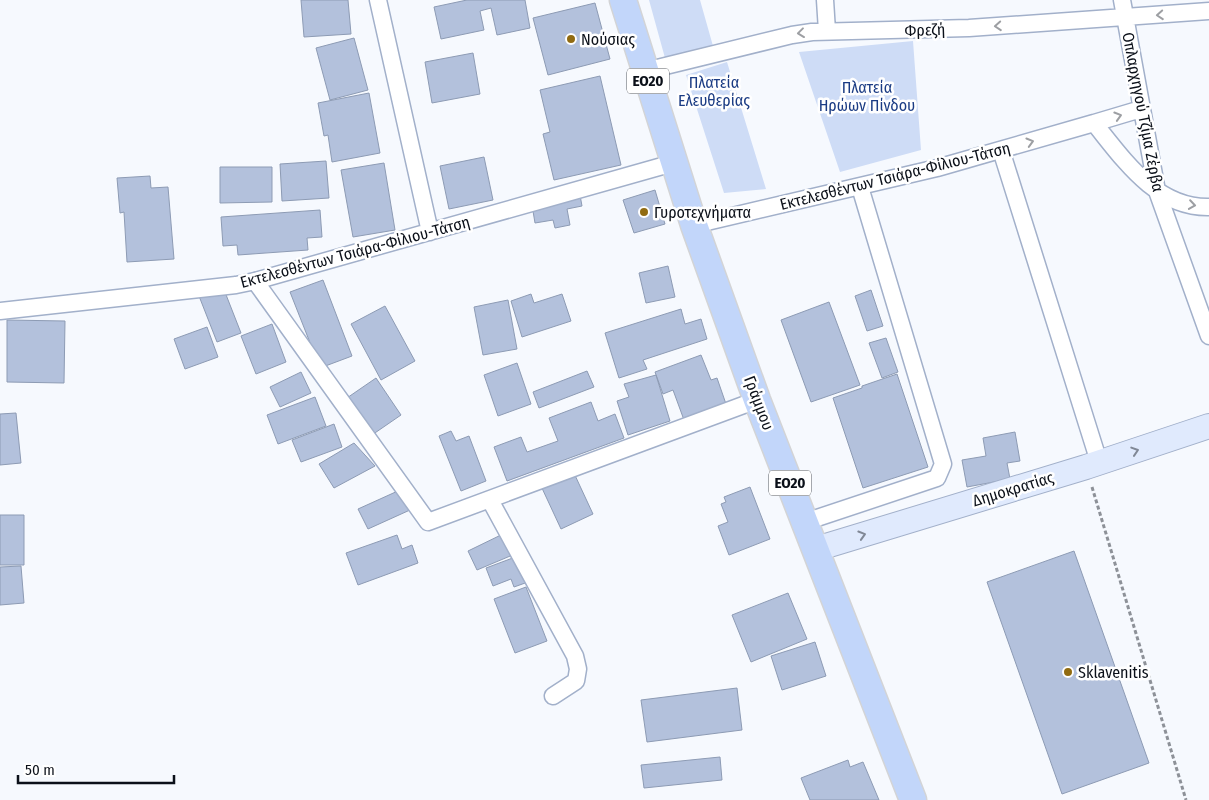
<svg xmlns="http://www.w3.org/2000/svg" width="1209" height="800" font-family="'Fira Sans Condensed',sans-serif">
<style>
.green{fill:#cedcf6}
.building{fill:#b3c1dc;stroke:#8d9bb4}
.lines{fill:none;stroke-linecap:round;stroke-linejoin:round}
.street-casing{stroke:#a2b0ca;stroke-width:19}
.secondary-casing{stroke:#a2b0ca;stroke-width:26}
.primary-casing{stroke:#d3d4d6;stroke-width:29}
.path{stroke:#8d9198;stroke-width:3;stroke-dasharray:4 2.5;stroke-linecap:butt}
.street{stroke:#fff;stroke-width:16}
.secondary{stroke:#e0eafd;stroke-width:24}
.primary{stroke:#c2d6fa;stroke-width:26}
.oneway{stroke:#9d9fa3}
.oneway2{stroke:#808896}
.poi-dot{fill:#916b11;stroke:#fff;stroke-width:2}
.labels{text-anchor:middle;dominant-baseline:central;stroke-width:5;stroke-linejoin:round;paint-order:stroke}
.shield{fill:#fff;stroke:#54585e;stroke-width:1}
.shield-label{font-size:15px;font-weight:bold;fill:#0b1019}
.street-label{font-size:16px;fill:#0b1019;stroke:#fff}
.poi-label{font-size:16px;fill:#0b1019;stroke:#fff;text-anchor:start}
.park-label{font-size:16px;fill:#1b3c84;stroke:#fff}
</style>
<rect width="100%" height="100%" fill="#f6f9fe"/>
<!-- green -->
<path class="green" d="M649 0H700L713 46 665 58Z
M913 41 921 150 840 172 799 52Z
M727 62 766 189 724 193 686 75Z"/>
<!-- building -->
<path class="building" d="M301 0H348L351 34 304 37Z
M467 0H525L530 28 497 35 491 8 480 11 484 30 441 39 434 7Z
M595 3 610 59 548 75 533 18Z
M354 38 368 90 330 100 316 48Z
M473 53 480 94 432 103 425 62Z
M600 76 621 165 554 180 543 134 550 132 540 90Z
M369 93 380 153 332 162 328 135 324 136 318 103Z
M484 157 493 200 449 209 440 166Z
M326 161 329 198 282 201 280 164Z
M384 163 395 230 353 237 341 170Z
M220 167H272V202L220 203Z
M150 176 151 188 168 187 174 259 127 262 124 212 120 213 117 178Z
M655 190 665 224 634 233 623 200Z
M580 195 582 206 567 209 570 225 555 228 553 220 535 223 532 205Z
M320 210 322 237 307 238 308 250 238 255 237 245 223 246 221 217Z
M668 266 675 297 646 303 639 273Z
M323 280 352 356 320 368 290 292Z
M223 287 241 333 217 342 199 296Z
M871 290 883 326 867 331 855 296Z
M531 294 534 303 562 294 571 321 522 337 511 301Z
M508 300 517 349 483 355 474 307Z
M829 302 860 385 811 402 781 320Z
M385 306 415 361 381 380 351 324Z
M681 309 685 324 701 319 707 339 643 360 647 369 619 378 605 333Z
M7 320 65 321 64 383 7 382Z
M272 324 286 362 256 374 241 336Z
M207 327 218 357 185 369 174 339Z
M886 338 898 372 882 378 869 343Z
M701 355 711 380 717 378 726 404 684 420 673 390 663 394 655 372Z
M517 363 531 404 498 416 484 375Z
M587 371 594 387 539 408 533 392Z
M301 372 311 393 280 407 270 387Z
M897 374 928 467 863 488 833 398 862 388V386Z
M656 375 670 421 628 435 617 401 629 397 624 384Z
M376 378 401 415 369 437 344 400Z
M315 397 326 426 278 444 267 415Z
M591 402 598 421 615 414 624 438 507 481 494 447 521 437 527 452 558 441 549 418Z
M16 413 21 463 0 465V414Z
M334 424 342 447 301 462 292 440Z
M451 431 456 441 469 436 486 481 461 491 439 436Z
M1015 432 1020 461 1007 463 1010 479 967 487 962 460 986 456 983 438Z
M354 443 375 466 334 488 319 464Z
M573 471 593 514 561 529 541 486Z
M750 487 770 539 729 555 718 526 728 522 721 504 726 502 724 497Z
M400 490 410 510 368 529 358 509Z
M0 515H24V565H0Z
M505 533 515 554 477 570 468 551Z
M397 535 402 549 412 545 418 563 358 585 346 553Z
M1074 551 1149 763 1062 794 987 582Z
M518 556 528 582 514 587 511 579 493 586 486 568Z
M21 566 24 603 0 605V567Z
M526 587 547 641 515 653 494 599Z
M788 593 807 639 751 662 732 615Z
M815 642 826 676 782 690 771 656Z
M737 688 742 730 647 742 641 700Z
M720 757 722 780 644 788 641 765Z
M848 760 850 767 863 762 879 800H810L801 778Z"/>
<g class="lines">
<!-- street casing -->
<g class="street-casing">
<path id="street" d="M378 0 430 232
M825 0 827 31
M1122 0 1157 191 1209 336
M645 71 792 35 812 32 969 28 1209 11
M1094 123 1141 109
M1001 150 1099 462
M694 225 937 168 1094 123C1124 160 1156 208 1209 207
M255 281 428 522 757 400
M0 311 236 285 255 281 673 163
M490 500 575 656 578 669 576 681 553 696
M805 522 937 478 943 464 860 187"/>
</g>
<!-- secondary casing -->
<g class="secondary-casing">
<path id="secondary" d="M816 549 1086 467 1209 426"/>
</g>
<!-- primary casing -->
<g class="primary-casing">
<path id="primary" d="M623 0 694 225 757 400 913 800"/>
</g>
<!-- path -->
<path class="path" d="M1092 487 1186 800"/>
<!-- street -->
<use href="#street" class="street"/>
<!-- secondary -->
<use href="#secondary" class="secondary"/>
<!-- primary -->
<use href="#primary" class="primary"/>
</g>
<!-- one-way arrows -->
<defs><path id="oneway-chevron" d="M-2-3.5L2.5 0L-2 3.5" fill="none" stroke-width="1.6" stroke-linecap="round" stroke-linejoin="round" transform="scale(1.25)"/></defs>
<g class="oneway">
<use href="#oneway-chevron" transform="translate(1160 15) rotate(176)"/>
<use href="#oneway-chevron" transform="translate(998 26) rotate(176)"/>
<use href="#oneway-chevron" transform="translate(801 33) rotate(173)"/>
<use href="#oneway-chevron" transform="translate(1118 116) rotate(-17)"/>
<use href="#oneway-chevron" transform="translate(1030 142) rotate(-16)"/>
<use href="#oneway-chevron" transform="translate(1192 205) rotate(8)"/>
</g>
<g class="oneway2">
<use href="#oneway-chevron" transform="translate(1135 451) rotate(-18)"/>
<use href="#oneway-chevron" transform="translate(862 535) rotate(-17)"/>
</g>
<!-- markers -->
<g class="poi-dot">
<circle cx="571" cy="39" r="5"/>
<circle cx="644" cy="212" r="5"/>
<circle cx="1068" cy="672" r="5"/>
</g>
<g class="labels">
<!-- shield labels -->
<g class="shield">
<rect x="627" y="68.5" width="42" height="25" rx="4"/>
<rect x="769" y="470.5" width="42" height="25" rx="4"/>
</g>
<g class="shield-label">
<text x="648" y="81">ΕΟ20</text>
<text x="790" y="483">ΕΟ20</text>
</g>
<!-- street labels -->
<g class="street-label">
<text transform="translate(925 30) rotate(-2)">Φρεζή</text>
<text transform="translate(1143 112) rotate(79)">Οπλαρχηγού Τζίμα Ζέρβα</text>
<text transform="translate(895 176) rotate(-14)">Εκτελεσθέντων Τσιάρα-Φίλιου-Τάτση</text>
<text transform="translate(355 252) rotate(-15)">Εκτελεσθέντων Τσιάρα-Φίλιου-Τάτση</text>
<text transform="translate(759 403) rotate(69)">Γράμμου</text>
<text transform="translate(1013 489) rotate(-17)">Δημοκρατίας</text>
</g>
<!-- poi labels -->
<g class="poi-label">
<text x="581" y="39">Νούσιας</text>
<text x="654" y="212">Γυροτεχνήματα</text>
<text x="1078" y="672">Sklavenitis</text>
</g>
<!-- park labels -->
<g class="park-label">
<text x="714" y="82">Πλατεία<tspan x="714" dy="18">Ελευθερίας</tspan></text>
<text x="867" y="87">Πλατεία<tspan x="867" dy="18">Ηρώων Πίνδου</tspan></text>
</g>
</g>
<!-- scale -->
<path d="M18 775v8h156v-8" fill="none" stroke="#0b1019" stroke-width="2.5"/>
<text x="25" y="775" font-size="15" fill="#0b1019" stroke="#ffffff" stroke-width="4" paint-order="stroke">50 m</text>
</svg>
